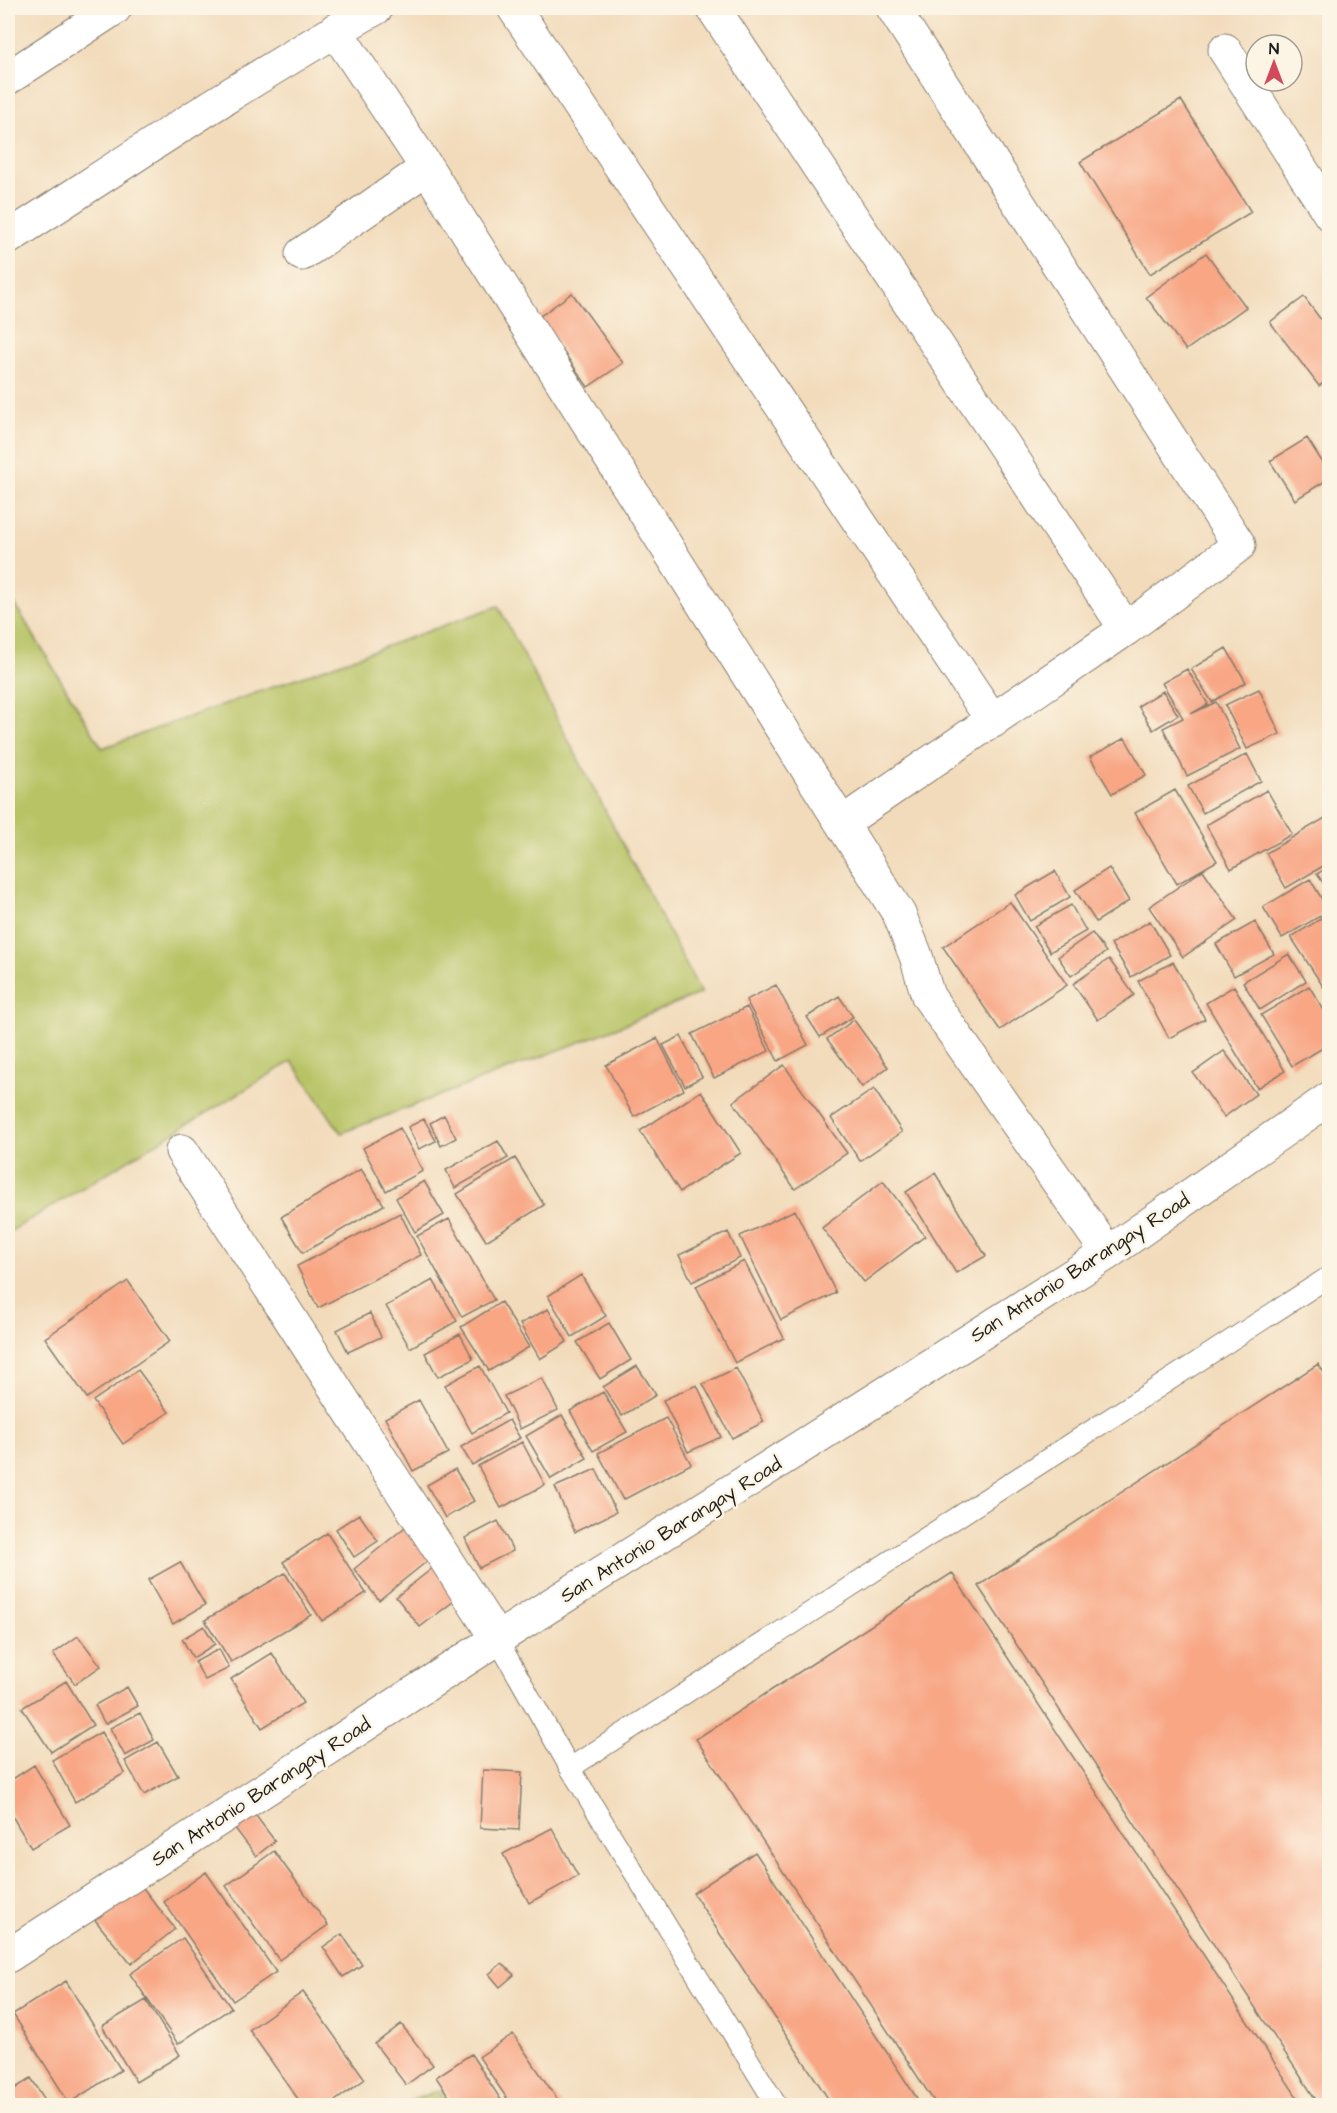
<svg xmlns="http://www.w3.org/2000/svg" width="1337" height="2113" font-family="'Architects Daughter',sans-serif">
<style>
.green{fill:#b7c365;stroke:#6a7040;stroke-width:1.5}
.building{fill:#f8a684}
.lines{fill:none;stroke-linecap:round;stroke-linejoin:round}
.lane-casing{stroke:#877c6c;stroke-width:22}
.street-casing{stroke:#877c6c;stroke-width:35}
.lane{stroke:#fff;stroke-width:20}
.street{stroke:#fff;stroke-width:33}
.labels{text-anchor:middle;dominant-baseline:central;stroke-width:5;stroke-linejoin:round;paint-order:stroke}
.street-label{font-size:20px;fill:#1c1c1c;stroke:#fcf5e5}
</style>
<rect width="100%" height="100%" fill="#fcf5e5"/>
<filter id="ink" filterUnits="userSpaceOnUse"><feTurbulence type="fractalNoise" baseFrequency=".0167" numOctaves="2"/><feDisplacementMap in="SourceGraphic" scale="12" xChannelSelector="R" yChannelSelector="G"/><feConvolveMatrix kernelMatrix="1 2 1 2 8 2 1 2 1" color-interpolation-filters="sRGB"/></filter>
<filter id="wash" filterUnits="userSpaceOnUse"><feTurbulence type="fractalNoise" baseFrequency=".008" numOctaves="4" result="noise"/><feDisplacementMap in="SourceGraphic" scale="24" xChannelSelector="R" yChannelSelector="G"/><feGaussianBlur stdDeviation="1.35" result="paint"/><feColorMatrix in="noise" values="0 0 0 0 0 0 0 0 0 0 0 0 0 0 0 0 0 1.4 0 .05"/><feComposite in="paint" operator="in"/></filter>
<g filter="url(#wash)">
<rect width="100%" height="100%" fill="#f2dbbb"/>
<!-- green -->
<path class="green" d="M8 593 102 748 498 606 701 993 601 1034 341 1133 292 1061 8 1233Z
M439 2090 448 2105H400Z"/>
<g id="blocks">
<!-- building -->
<path class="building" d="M1181 100 1251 212 1150 274 1080 162Z
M1206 253 1246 307 1186 350 1146 297Z
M572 293 623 363 588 387 539 317Z
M1304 297 1330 332V379L1319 386 1270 322Z
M1307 438 1330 474V478L1295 500 1270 461Z
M1226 648 1246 682 1212 702 1191 669Z
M1187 669 1208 704 1191 714 1216 702 1240 749 1187 776 1163 728 1183 718 1162 683Z
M1259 689 1280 734 1247 749 1225 705Z
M1163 691 1178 715 1153 730 1138 706Z
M1125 738 1146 775 1112 794 1090 757Z
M1247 754 1261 781 1203 813 1188 786Z
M1175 790 1217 861 1177 884 1135 813Z
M1267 790 1292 834 1231 869 1206 825Z
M1330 815V862L1286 888 1266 853Z
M1330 866V893L1317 874Z
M1109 868 1129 901 1096 922 1075 890Z
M1203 870 1237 920 1183 957 1149 907Z
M1055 871 1070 897 1030 921 1015 895Z
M1310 879 1329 911 1282 938 1263 907Z
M1010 902 1067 985 1000 1030 943 947Z
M1071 905 1086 931 1050 952 1034 926Z
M1330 913V984L1324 988 1291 937Z
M1150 921 1170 955 1131 977 1111 944Z
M1255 922 1274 954 1234 976 1216 944Z
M1092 933 1106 952 1071 976 1058 957Z
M1289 954 1306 981 1260 1010 1243 982Z
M1109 959 1134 995 1098 1020 1073 984Z
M1173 962 1205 1019 1169 1038 1138 981Z
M776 985 808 1045 778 1061 746 1000Z
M1234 986 1285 1071 1257 1088 1206 1003Z
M1309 986 1330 1020V1044L1292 1066 1261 1015Z
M839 996 853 1017 820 1037 807 1017Z
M747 1007 769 1051 714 1078 692 1034Z
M854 1020 888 1067 862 1087 827 1039Z
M681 1036 702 1077 685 1086 663 1045Z
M657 1038 684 1090 634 1117 606 1065Z
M1224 1051 1256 1094 1224 1117 1193 1073Z
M784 1065 847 1153 795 1189 733 1102Z
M874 1089 902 1132 860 1161 831 1118Z
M701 1091 741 1153 680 1192 640 1131Z
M444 1115 456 1138 441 1146 430 1123Z
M424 1119 436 1141 419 1149 408 1127Z
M400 1128 423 1171 386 1191 363 1148Z
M498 1141 508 1158 455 1188 446 1170Z
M515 1158 544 1205 486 1241 457 1194Z
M361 1169 384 1205 303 1253 281 1217Z
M935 1173 986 1256 956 1273 906 1192Z
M424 1181 444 1215 415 1232 396 1198Z
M883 1181 925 1236 864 1282 822 1228Z
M795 1210 836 1293 781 1320 740 1236Z
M400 1213 421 1255 318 1308 297 1266Z
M449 1219 494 1300 462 1317 417 1236Z
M728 1232 740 1258 692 1282 679 1255Z
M744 1261 784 1338 735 1363 696 1286Z
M581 1275 606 1316 572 1337 548 1296Z
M433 1280 457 1321 410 1348 386 1306Z
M128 1281 170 1341 87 1398 45 1338Z
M501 1302 529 1347 489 1371 461 1327Z
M548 1309 567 1342 540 1359 520 1324Z
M370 1313 381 1337 348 1352 337 1330Z
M609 1323 631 1360 600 1379 577 1342Z
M460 1334 473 1359 438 1377 425 1353Z
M1318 1364 1330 1381V2106H1320L978 1586Z
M480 1366 506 1413 472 1433 445 1385Z
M637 1366 656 1395 622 1416 603 1387Z
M736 1368 764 1422 732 1438 703 1384Z
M138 1370 169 1412 123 1444 93 1401Z
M542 1378 558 1410 520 1429 504 1396Z
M697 1385 721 1437 688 1452 663 1400Z
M603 1392 627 1432 593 1451 570 1411Z
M419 1400 448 1453 413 1471 385 1418Z
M562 1415 587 1458 551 1479 526 1436Z
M666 1418 691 1464 623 1500 598 1453Z
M509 1420 520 1438 472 1465 461 1447Z
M522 1442 545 1485 501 1508 478 1466Z
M455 1469 474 1501 445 1518 427 1485Z
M596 1469 616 1512 575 1532 555 1487Z
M359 1514 378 1541 354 1557 336 1529Z
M498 1521 513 1551 479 1568 465 1538Z
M410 1523 436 1554 379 1600 354 1569Z
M327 1533 366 1593 322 1621 283 1562Z
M180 1562 205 1605 173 1624 148 1580Z
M439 1563 463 1594 420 1627 396 1597Z
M285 1573 311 1615 231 1662 205 1620Z
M952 1573 1303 2106H937L696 1739Z
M204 1626 215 1644 193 1658 182 1639Z
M78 1636 101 1666 75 1684 53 1654Z
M219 1649 229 1668 205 1680 195 1662Z
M272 1653 303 1703 262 1728 231 1679Z
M66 1681 93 1725 51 1752 22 1708Z
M127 1687 138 1706 105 1724 95 1705Z
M140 1713 154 1740 125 1756 110 1728Z
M101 1732 125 1773 75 1802 52 1760Z
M158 1742 178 1776 144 1795 125 1761Z
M34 1765 70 1825 31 1848 8 1809V1782Z
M483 1770 522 1772 519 1830 480 1828Z
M250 1808 275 1841 256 1856 231 1823Z
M552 1828 578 1876 529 1903 503 1854Z
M274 1851 328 1925 279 1960 226 1886Z
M755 1852 922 2106H833L693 1893Z
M206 1872 276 1972 233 2001 164 1902Z
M136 1879 175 1929 131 1964 91 1915Z
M342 1934 362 1965 343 1977 323 1947Z
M183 1938 231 2008 178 2044 130 1974Z
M502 1963 514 1975 500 1987 489 1974Z
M66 1981 121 2070 69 2103 13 2014Z
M303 1992 365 2079 328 2106H303L249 2030Z
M146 2000 180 2055 136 2082 102 2026Z
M401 2024 433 2065 406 2085 375 2044Z
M513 2034 562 2106H512L479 2057Z
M8 2053 17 2068 8 2074Z
M471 2054 505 2106H455L436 2077Z
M31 2078 49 2106H8V2093Z"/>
</g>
</g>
<g filter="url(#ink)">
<use href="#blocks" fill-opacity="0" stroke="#877c6c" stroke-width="1.5"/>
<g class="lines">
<!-- lane casing -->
<g class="lane-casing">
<path id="lane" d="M497 1639 570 1768 777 2106
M570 1768 1330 1276"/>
</g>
<!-- street casing -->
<g class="street-casing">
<path id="street" d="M514 8 993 721
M713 8 1126 629
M335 30 427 168 899 914 916 956 928 996 1108 1253
M1225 50 1330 214
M8 78 115 8
M8 238C129 160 250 78 376 8
M302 254 427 168
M842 823 1126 629 1239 545 893 8
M182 1151 497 1639
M8 1956 497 1639 1108 1253 1330 1098"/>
</g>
<!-- lane -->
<use href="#lane" class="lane"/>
<!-- street -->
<use href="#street" class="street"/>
</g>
</g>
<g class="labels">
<!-- street labels -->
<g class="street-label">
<text transform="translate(1080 1268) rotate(-33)">San Antonio Barangay Road</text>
<text transform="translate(671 1530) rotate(-32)">San Antonio Barangay Road</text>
<text transform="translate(261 1792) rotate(-33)">San Antonio Barangay Road</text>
</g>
</g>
<!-- margin -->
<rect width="1337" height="2113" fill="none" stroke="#fcf5e5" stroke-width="30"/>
<!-- north arrow -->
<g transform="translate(1274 63)"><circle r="28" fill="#fcf5e5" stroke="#a29e95" stroke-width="1.5"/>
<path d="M0-4.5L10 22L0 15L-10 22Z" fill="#d1495b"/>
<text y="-9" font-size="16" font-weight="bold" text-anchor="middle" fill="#1c1c1c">N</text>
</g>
</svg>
